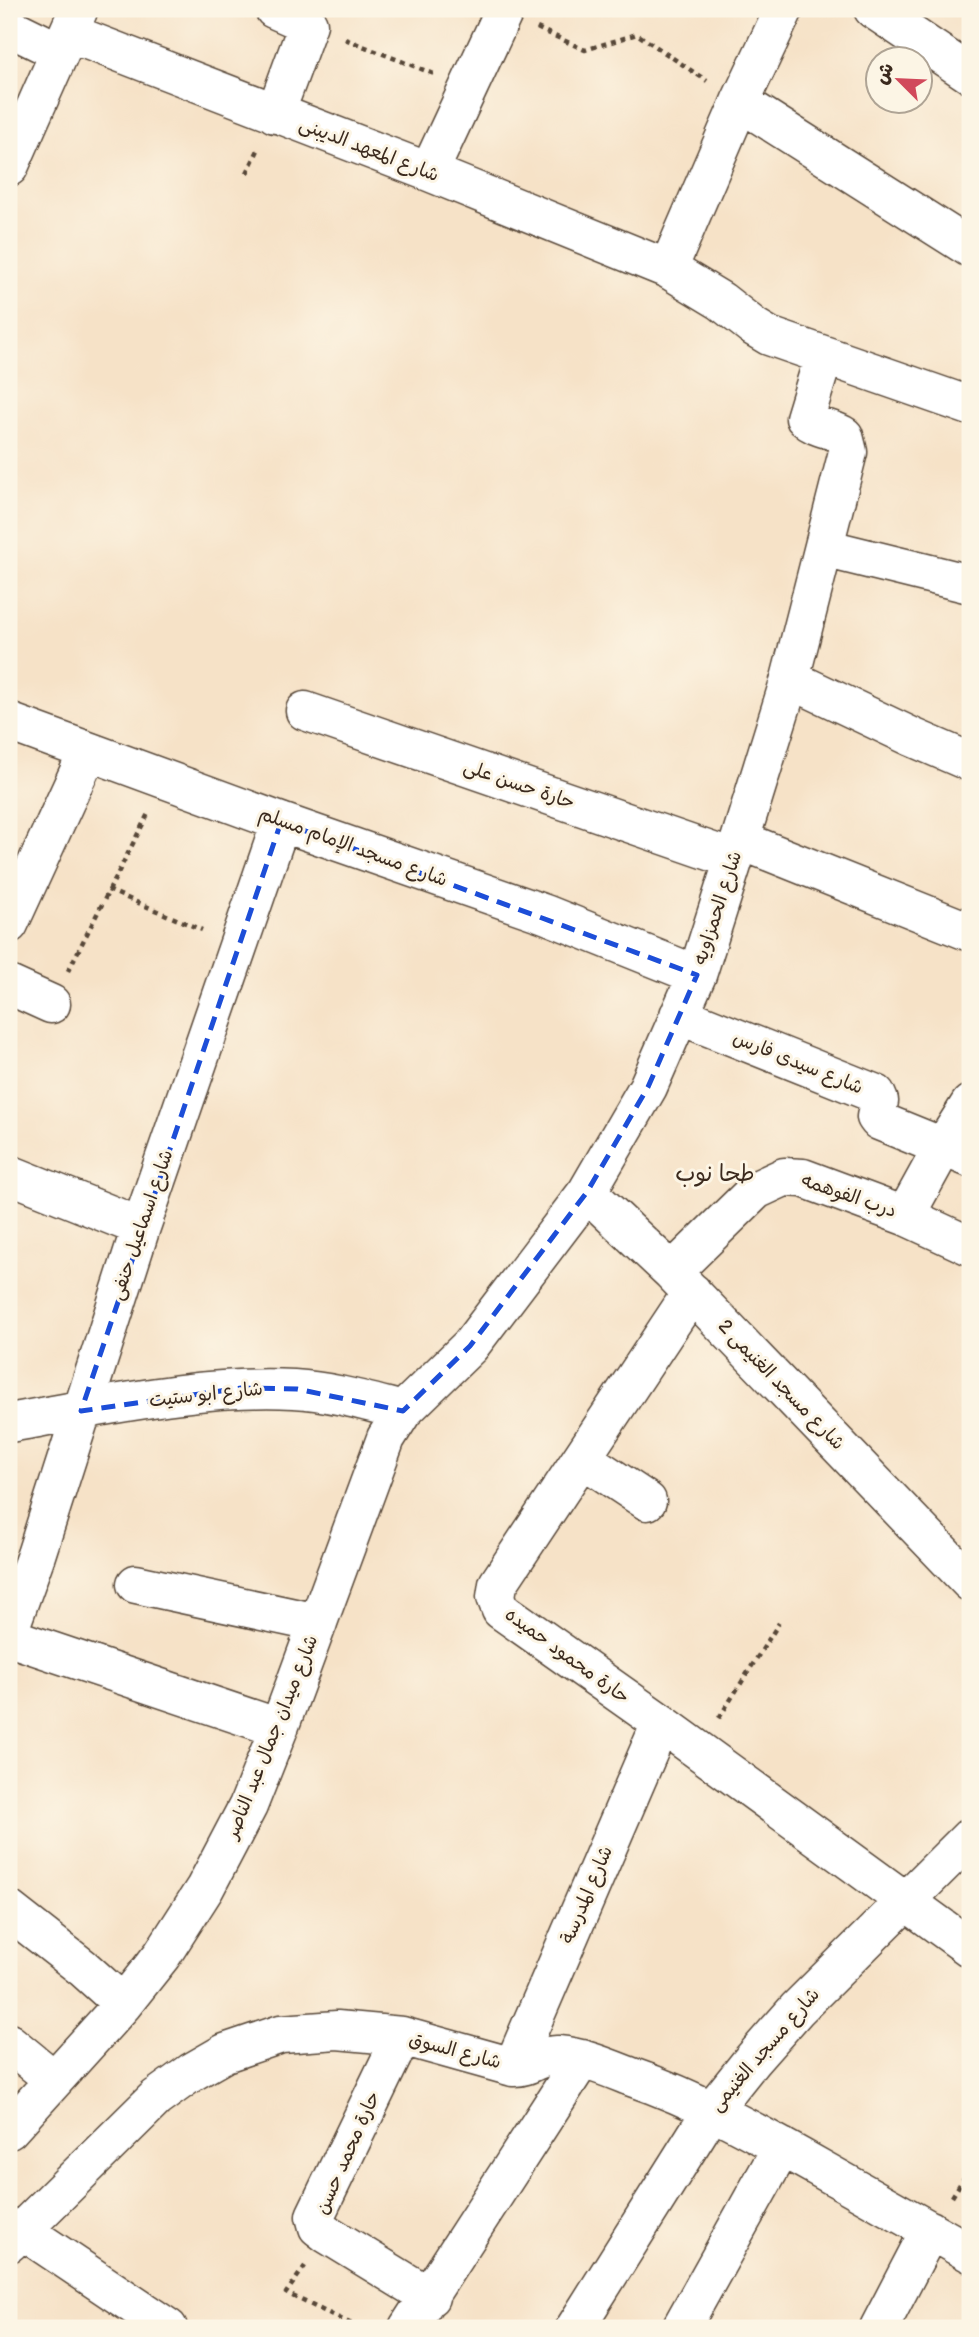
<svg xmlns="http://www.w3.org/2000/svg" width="979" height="2337" font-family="'Balsamiq Sans','Playpen Sans Arabic',sans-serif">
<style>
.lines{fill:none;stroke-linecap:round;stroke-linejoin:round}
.minor-casing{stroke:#574637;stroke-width:41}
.path{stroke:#574637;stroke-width:4.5;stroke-dasharray:5 5;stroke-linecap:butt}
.minor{stroke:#fff;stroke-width:38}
.marked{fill:none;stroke:#1d4ed8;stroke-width:5;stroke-dasharray:14 9;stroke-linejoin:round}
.labels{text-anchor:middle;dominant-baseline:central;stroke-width:6;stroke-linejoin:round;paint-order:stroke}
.street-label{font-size:19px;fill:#3b2a1e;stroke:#fcf5e5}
.quarter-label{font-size:23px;fill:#3b2a1e;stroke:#fcf5e5}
</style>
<rect width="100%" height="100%" fill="#fcf5e5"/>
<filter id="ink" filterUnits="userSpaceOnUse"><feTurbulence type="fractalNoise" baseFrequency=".0143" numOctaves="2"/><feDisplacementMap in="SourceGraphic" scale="14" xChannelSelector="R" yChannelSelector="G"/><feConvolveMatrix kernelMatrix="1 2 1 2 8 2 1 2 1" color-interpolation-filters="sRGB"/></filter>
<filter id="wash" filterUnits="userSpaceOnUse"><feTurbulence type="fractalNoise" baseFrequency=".00686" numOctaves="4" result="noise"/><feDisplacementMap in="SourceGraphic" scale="28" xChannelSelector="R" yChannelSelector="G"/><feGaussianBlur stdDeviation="1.57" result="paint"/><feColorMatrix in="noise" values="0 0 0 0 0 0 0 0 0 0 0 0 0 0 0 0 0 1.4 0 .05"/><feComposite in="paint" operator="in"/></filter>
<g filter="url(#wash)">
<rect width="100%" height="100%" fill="#f6e2c7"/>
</g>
<g filter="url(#ink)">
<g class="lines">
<!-- minor casing -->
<g class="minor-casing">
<path id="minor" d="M274 9 308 24 275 114
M873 9 970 74
M9 27 60 52
M69 33 429 172 668 269 721 301 754 327 769 336 970 406
M740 102 970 248
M9 167 78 11
M429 172 505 9
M668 269 740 102 784 9
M824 548 970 584
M790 679 912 737 970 762
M305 711 733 859
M9 722 281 822 545 914 697 975
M740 840 970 932
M9 924 88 752
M9 985 51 1004
M679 1015 876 1094 879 1101 876 1117 879 1121 970 1158
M9 1174 141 1227
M587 1192 672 1272 970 1582
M905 1216 943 1147 970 1104
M672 1272 756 1190 784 1177 803 1178 905 1216 970 1246
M692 1292 498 1584 496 1597 501 1610 661 1723 970 1948
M9 1423C102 1407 198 1384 294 1389 331 1391 368 1402 403 1411
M582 1458 647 1501
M136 1584 318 1623
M9 1630 36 1555 141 1227 281 822
M9 1637 279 1728
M9 1910 83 1968 123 2004
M402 2036 315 2216 318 2227 327 2234 430 2297
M9 2043 53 2079
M513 2067 661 1723
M9 2130 123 2004 162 1955 205 1888 248 1806 279 1728 386 1438 403 1411 470 1346 587 1192 648 1087 697 975 740 840 790 679 848 452 844 436C832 428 817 429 805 418L824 356
M22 2230 168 2328
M9 2243 156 2098 192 2072 225 2053 281 2034 337 2030 402 2036 513 2067C530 2068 540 2054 558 2055 582 2057 606 2067 629 2076 697 2099 759 2134 821 2169 871 2197 921 2225 970 2253
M408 2328 582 2059
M575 2328 712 2110 752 2060 797 2009 970 1837
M681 2328 782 2147
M879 2328 930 2230"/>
</g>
<!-- path -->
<path class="path" d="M537 28 585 50 637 34 707 81
M345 39 434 74
M247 173 259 148
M108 890 202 930
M68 971 148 814
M719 1718 779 1623
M952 2197 970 2168
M305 2266 286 2293 360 2328"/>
<!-- minor -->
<use href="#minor" class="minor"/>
</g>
</g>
<!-- marked area -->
<path class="marked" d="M281 822 697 975 648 1087 587 1192 470 1346 403 1411 297 1389 241 1388 81 1411Z"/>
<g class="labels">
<!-- street labels -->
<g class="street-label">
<text transform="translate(369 150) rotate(21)">شارع المعهد الديبنى</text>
<text transform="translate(519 785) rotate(19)">حارة حسن على</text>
<text transform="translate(353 847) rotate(20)">شارع مسجد الإمام مسلم</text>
<text transform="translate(718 908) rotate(-72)">شارع الحمزاويه</text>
<text transform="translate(798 1063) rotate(22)">شارع سيدى فارس</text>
<text transform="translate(849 1196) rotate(19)">درب الفوهمه</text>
<text transform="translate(142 1225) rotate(-71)">شارع اسماعيل حنفى</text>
<text transform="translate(781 1385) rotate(46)">شارع مسجد الغنيمى 2</text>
<text transform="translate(206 1395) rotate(-6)">شارع ابو ستيت</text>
<text transform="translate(567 1656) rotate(36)">حارة محمود حميده</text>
<text transform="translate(272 1737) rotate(-68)">شارع ميدان جمال عبد الناصر</text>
<text transform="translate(587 1895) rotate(-67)">شارع المدرسة</text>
<text transform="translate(765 2050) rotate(-49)">شارع مسجد الغنيمى</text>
<text transform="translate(455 2051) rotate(15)">شارع السوق</text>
<text transform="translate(348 2153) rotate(-66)">حارة محمد حسن</text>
</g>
<!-- quarter labels -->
<g class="quarter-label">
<text x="715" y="1174">طحا نوب</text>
</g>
</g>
<!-- margin -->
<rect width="979" height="2337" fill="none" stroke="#fcf5e5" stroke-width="35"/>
<!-- north arrow -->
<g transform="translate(899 80) rotate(294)"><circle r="33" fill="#fcf5e5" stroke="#afa495" stroke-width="2"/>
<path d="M0-5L12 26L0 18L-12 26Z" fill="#d1495b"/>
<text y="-10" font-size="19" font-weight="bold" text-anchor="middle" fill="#3b2a1e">ش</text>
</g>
</svg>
